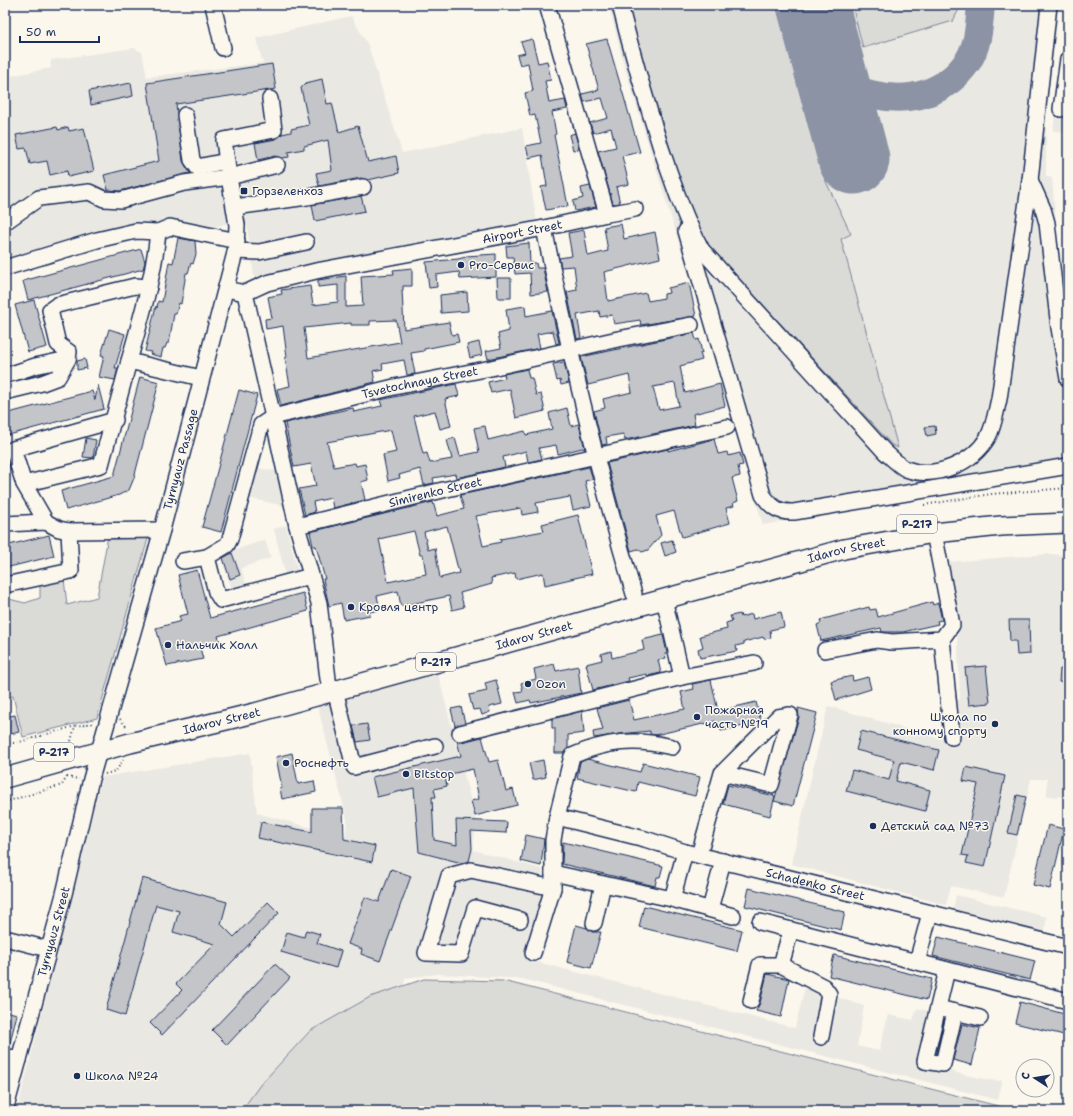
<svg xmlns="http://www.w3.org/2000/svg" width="1073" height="1116" font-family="'Shantell Sans',sans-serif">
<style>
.built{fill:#eae8e2}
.green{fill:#dadad7;stroke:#7a849a}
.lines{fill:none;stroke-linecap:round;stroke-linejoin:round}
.taxiway{stroke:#8b93a5;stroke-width:28}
.runway{stroke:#8b93a5;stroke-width:71}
.building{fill:#c3c5c9;stroke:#1b2f5e;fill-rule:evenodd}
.minor-casing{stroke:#1b2f5e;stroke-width:18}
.major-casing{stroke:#1b2f5e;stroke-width:22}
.path{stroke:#1b2f5e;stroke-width:2;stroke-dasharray:1 3;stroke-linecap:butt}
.minor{stroke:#fbf7ec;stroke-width:15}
.major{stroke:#fbf7ec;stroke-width:19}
.poi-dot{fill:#1b2f5e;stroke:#fbf7ec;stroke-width:1.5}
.labels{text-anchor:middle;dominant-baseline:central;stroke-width:3;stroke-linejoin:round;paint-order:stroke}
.shield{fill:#fbf7ec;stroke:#5e6b89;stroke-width:1}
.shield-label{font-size:11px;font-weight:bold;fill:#1b2f5e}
.poi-label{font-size:12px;fill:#1b2f5e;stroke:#fbf7ec;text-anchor:start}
.street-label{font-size:12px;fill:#1b2f5e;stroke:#fbf7ec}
</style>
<rect width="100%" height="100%" fill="#fbf7ec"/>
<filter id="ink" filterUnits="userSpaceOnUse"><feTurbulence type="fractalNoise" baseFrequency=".025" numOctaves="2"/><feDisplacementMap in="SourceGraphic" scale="8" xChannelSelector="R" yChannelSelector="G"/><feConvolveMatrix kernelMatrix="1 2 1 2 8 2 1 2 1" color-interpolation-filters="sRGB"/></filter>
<g filter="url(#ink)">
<!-- built -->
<path class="built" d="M609 5H1059L1046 115V176L1052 178 1068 363V475L916 498 763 525 696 298 623 62Z
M1068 8V132L1053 131Z
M351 16 368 45 402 153 522 128 537 223 254 277 247 226 229 223 204 229 175 221 5 262V77L51 68V60L134 48 142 52 147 77 263 63 256 38Z
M256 468 282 472 284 506 249 498Z
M286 525 299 575 286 578 274 529Z
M265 540 271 558 241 568 247 587 233 592 220 555Z
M1048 554 1068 555V797L1047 796V779H1031L1004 897 951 886 946 905 791 864 828 706 944 740V707L960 699 957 625 947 562Z
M437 670 476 821 473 850 542 869 546 890 529 960 795 1028 805 987 864 1006 857 1046 879 1051 888 1015 913 1020 917 1008 934 1012 923 1065 988 1080 1002 1081 998 1100 522 979 438 974 405 978 404 986 370 997 310 1031 260 1085 241 1111H17L102 777 250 753 257 813 346 837 347 819 317 704Z
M956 895 1047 917 1044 932 953 909Z"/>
<!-- green -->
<path class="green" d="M625 5H776L820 169 851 234 841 239 898 448 892 445 710 247 696 225 683 190Z
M852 5H961L953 21 863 48Z
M149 535 97 718 23 737 13 696 5 698V598L25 603 40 598V584L64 579 67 605 97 597 108 536Z
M424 979 503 981 1018 1111H241L260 1085 310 1031 370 997Z"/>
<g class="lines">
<!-- taxiway -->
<path class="taxiway" d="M825 48C828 59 832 69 840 78 849 89 861 92 875 95 911 103 946 93 968 61 979 44 979 24 981 5"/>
<!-- runway -->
<path class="runway" d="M813 5 854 159"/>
</g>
<!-- building -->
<path class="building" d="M532 39 538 63 547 61 551 80 545 81 549 103 565 100 567 109 552 112 556 134 554 135 568 206 546 210 541 187 547 186 542 155 529 158 526 146 541 143 535 115 530 116 525 93 533 91 528 63 520 65 517 55 525 53 521 42Z
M607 39 640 152 622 156 629 184 616 187 620 203 613 204 598 151 616 147 611 128 593 133 590 123 608 118 602 98 584 102 582 94 599 90 586 44Z
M272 64 276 89 176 104 183 161 190 173 120 191 108 190 104 175 159 161 147 83Z
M322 79 327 104 332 103 339 132 358 126 368 162 396 156 399 173 368 180 361 178 319 186 316 173 332 170 328 140 304 146V149L288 152 289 157 282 158 275 156 258 160 255 143 276 139 282 134 291 132V129L309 125 301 88 306 83Z
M131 83 133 96 91 105 89 91Z
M57 127 58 130 68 127 69 131 84 128 94 171 68 177 67 171 50 175 47 161 30 164 26 148 19 149 16 135Z
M575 133 579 149 573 150 569 135Z
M590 186 596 207 575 211 573 201 583 198 581 188Z
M361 196 365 211 315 221 312 205Z
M621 224 624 239 655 232 660 258 604 272 608 301 646 293 648 301 664 298V294L669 293 668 288 689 283 696 316 641 325 640 320 614 324 612 315 600 317 599 311 577 315 581 338 577 339 567 292 577 290 574 266 561 267 559 258 572 256 568 233 584 230 588 256 608 251 604 227Z
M178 238 195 241 196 254 193 264 191 263 188 273H186L181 304 179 303 176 314H174L169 343H167L165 348H163L161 357 150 354 151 352 145 351 156 306 157 308 158 301 162 302 169 262 173 263Z
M529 243 530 263H536L537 268H543L548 292 531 294 530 273 515 274 513 257H507L506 246Z
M141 249 145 262 143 269 28 300 23 281Z
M496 254V277L460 279 459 272 436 275 437 287 429 288 426 262 458 259 466 257V256Z
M412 268V286H403V290H402L404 329 449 322 452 335 457 334 459 342 424 349V351L411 353 415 374 407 375 404 360 382 364 383 369 373 371 375 382 281 406 277 389 290 386 285 358 287 357 283 326 266 329 265 319 272 318 268 297 282 294 281 290 310 286 313 305 338 302V285L318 287V280L346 276V307L363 306 361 276 394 274 393 270ZM396 320 400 342 308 358 304 328 351 323V325H370V321Z
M497 278H511V298H498Z
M467 292 468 311 441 313 440 295Z
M34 300 47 347 28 352 15 305Z
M525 306 526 316 552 311 559 343 556 344 553 331 537 334 540 348 488 359 486 351 501 348 498 334 509 331 506 309Z
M109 329 125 334 115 368H118L115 380 99 377 104 356 101 355Z
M694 333 696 340 699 339 702 353H700L702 360 680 366 685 393 720 384 725 406 693 414 695 425 625 440 623 434 606 437 607 444 602 445 594 411 605 408 603 399 632 392 629 375 588 385 581 357ZM675 383 679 406 659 410 653 387Z
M479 342 482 355 470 358 467 345Z
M85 359 87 368 77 370V361Z
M564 362 569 383 561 385 560 380 557 381 553 364Z
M527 369 529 378H532L536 395 541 394 545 411 516 418 510 389 491 393 488 382 505 378 504 374Z
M140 377 159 382 134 478 129 490 119 495 66 510 61 491 114 476Z
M456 384 459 396 445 399 451 426 440 429 435 411 414 416 423 454 427 453 430 463 452 459 447 440 455 438 460 456 479 452 474 428 485 426 488 440 525 431 526 435 552 429 549 413 567 408 571 426 579 424 585 449 582 448 558 454 556 445 539 448 542 459 528 462 526 451 503 457 505 467 456 478 455 474 433 478 434 483 424 485 420 469 399 475 400 478 388 481 383 455 396 452 391 430 327 442 334 467 355 463 356 466 365 464 368 480 361 482 365 500 333 508 331 498 313 502 315 512 305 515 299 489 316 486 311 464 294 467 285 423 353 408 354 412 382 406 380 400Z
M98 385 104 409 5 436V414L92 391 95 400Z
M239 390 257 395 221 532 202 527Z
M935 426 936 434 927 436 925 427Z
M86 438 96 440 93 458 83 457Z
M714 439 718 454 727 452 728 456 740 453 743 465 738 466 740 476 732 478 738 501 733 503 734 506 726 508 730 523 682 537 674 511 656 516 661 535 648 550 642 552 638 549 631 551 607 463 668 449V451Z
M589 467 593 479 585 481 591 506 573 510 570 497 536 503 538 512 522 515 521 508 476 516 483 546 501 542 500 539 544 531 542 524 578 515 592 574 545 585 543 573 516 579 515 573 491 578 492 584 460 593 464 607 452 610 449 596 401 606 398 591 377 596 380 610 369 612 370 615 344 620 341 603 329 606 323 579H325L316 546H313L310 532 433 502 437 516 464 509 460 495ZM447 526 459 573 440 578 435 548 428 550 424 532ZM414 531 420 555H423L426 574 388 582 379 539Z
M49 535 54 556 5 568V546Z
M672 540 676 552 665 556 661 543Z
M232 553 240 575 230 579 223 558Z
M197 570 210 618 303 593 308 611 218 636 220 642 200 648 203 659 167 666 156 628 181 621 179 616 188 614 178 575Z
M932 602 933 605 938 603 942 620 937 621 938 624 903 632H882L881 628 821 641 817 625 821 623 820 620 869 607 870 610 876 609 878 617Z
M781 612 784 627 770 630 771 638 764 639 763 637 744 642V644L736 646 737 651 700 658 698 649 703 647 700 636 727 629 726 623 732 621 730 616 740 614 741 617 752 614 753 619Z
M1009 620H1029L1030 654 1017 655 1016 641H1010Z
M663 635 667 653 665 654 666 658 658 660 661 673 647 676V674L628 678 629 681 593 690 586 664 602 660 601 654 611 651 612 658 644 650 642 640Z
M554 664 556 671 578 666 581 693 531 703 530 700 518 703 515 692 523 691 521 683 536 679 534 669Z
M986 666 990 703 969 705 965 668Z
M1060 669 1068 670V683L1059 682Z
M852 676 853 681 868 677 871 689 836 700 831 681Z
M496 680 502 704 489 707 490 712 482 715 480 709 473 710 469 695 487 691 485 683Z
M711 680 718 711 756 702 761 722 721 731 720 727 717 728 716 721 655 735 650 734V731L620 734 594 738 593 732 603 730 597 708 629 700 634 720 685 709 681 692 694 689 692 684Z
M461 707 465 723 455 726 451 709Z
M798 708 817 713 793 806 774 801 799 717Z
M582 711 584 733 568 735V748L564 753H555V728H552V719Z
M15 715 19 732 5 735V717Z
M367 724 370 740 357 742 353 726Z
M861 731 939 750 934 770 901 762 896 781 930 790 925 811 846 791 852 770 889 780 894 760 856 750Z
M482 737 489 762 498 760 506 791 513 789 517 805 475 816 471 801 479 799 473 769 450 774V777L445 778 447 786 434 789 436 797H432L434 840 457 845 456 820 507 822 506 833 471 831 472 849 469 861 462 863 419 852 414 788 377 797 372 777 461 756 457 741 462 742Z
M292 753 298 784 314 781 316 792 282 799 280 788H282L276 757Z
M587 759 640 772 643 763 700 777 695 796 638 782 636 792 577 778 580 762Z
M543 760 546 777 533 780 529 763Z
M966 767 1005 776 985 867 966 863 968 856 962 855 978 784 963 781Z
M728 785 775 796 770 816 723 804Z
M1017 795 1026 797 1017 835 1008 833Z
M312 808H343L344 839 375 846 372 862 258 838 261 822 312 832Z
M1048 825 1064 829 1050 889 1033 885Z
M526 835 544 839 541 866 521 861Z
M563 842 663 866 660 877H657L655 886 562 864Z
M391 869 411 876 380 961 361 954 362 949 348 944 365 897 379 902Z
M142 878 227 902 221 924 234 937 268 902 279 913 162 1035 150 1023 182 990 176 984 215 944 173 932 179 911 156 905 125 1016 106 1010Z
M749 888 845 912 841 930 745 906Z
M644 906 742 930 737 951 639 927Z
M576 925 587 928 592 932H601L591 968 567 962Z
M306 930 320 934 317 943 341 951 336 968 281 952 287 932 304 937Z
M938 937 1035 961 1030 980 933 956Z
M834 955 932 979 927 1000 829 976Z
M275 964 290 978 227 1045 212 1030Z
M767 974 789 979 781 1017 756 1011 760 1003Z
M1020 1002 1068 1015V1036L1015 1023Z
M5 1011 17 1014 9 1047H5Z
M962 1024 980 1028 972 1065 953 1060Z"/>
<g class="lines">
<!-- minor casing -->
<g class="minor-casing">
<g id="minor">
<path d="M213 5 223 48"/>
<path d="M620 5C632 53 646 101 661 148 673 183 684 217 702 250L885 452C891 457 898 465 906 469 935 480 973 463 988 437 994 426 996 411 999 399L1030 180 1049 5"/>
<path d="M1061 109 1068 59"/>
<path d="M185 115 192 160 197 167 227 161"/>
<path d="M1030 180 1043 209 1047 223 1059 328 1068 379"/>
<path d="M235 207 307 197 363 187"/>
<path d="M607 214 635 209"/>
<path d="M5 222 39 198 89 192 104 199 121 200 184 183 229 177 224 140 274 130 270 99"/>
<path d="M544 228C569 352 598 473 634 594"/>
<path d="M686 231 763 495C771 507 779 513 794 512L1068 466"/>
<path d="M235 251 259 252 306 242"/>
<path d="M5 268 97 240 136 231 158 232"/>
<path id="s1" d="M226 289 245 293 267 283 316 271 544 228 607 214 547 5"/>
<path id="s2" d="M245 293 273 417 394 387 491 368 618 339 691 325"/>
<path d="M129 361C141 318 154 276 158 232L170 227 237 241"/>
<path d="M5 376 35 366 68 359 69 352 58 344 50 310 57 305 135 286 149 287"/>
<path d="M5 392 42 383 58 377 68 359"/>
<path d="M24 484 101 465 129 361 201 378"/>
<path d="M46 522 24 484 13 449 115 420"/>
<path d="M5 524 46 522 59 529 69 531 162 530"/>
<path d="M297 526 273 417 261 425 230 539 227 545 207 557 216 592 221 600 311 576"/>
<path d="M183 561 207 557"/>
<path d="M5 585 71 571 69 531"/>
<path d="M942 639 952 737"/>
<path d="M825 650 877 640 892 642 942 639 952 625 934 533"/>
<path d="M682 677 754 663"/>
<path id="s3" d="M328 679 319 603 297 526 447 489 727 427"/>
<path d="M335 690 354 767 435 746"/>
<path d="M460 733 682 677 664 599"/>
<path d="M557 817 572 756C606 741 636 738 672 747"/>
<path d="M699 855 722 773 771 785 790 715 778 717 722 773"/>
<path d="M553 873 672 899 685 852"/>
<path d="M672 899 733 916"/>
<path d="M710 909 723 861"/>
<path d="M930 913 917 962 1068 1001"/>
<path id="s4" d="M520 920 475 908 461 954 426 953 449 876 471 870 553 888V840L557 817 645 839 685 852 1068 947"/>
<path d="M760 922 917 962"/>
<path d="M594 923 603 884"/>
<path d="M5 938 48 949"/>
<path d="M533 953 553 888"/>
<path d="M781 965 824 987 829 994 821 1037"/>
<path d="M751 1001 760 965H781L791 930"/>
<path d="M938 1008 955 1012 943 1064 925 1061 947 970"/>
<path d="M955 1012 980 1018"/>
<path d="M5 1056 19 1060"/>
<path id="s5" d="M5 1111 64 894 91 779 162 530 236 249 237 225 229 177 277 165"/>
</g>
</g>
<!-- major casing -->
<g class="major-casing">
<g id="major">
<path id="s6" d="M5 778 130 743 255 713 844 549 934 533 1001 526 1068 523"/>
</g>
</g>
<!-- path -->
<path class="path" d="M924 505 991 494 1068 488
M120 719 126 726
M71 741 75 726 94 723
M5 743H16L75 726
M105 774 116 771 123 760
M67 777 79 779
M5 802 62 785 67 777"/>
<!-- minor -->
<use href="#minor" class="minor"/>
<!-- major -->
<use href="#major" class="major"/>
</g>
</g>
<!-- markers -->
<g class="poi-dot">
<rect x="240" y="187" width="8" height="8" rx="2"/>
<circle cx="461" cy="265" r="4"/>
<circle cx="351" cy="607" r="4"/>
<circle cx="168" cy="645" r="4"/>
<circle cx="528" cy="684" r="4"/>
<circle cx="697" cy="717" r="4"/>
<circle cx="995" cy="724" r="4"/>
<circle cx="286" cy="763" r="4"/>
<circle cx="406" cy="774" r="4"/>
<circle cx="873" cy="826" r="4"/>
<circle cx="77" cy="1076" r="4"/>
</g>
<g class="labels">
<!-- shield labels -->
<g class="shield">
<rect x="897" y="515" width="40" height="18" rx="3"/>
<rect x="416" y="653" width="40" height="18" rx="3"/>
<rect x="34" y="743" width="40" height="18" rx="3"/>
</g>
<g class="shield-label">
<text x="917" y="524">Р-217</text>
<text x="436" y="662">Р-217</text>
<text x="54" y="752">Р-217</text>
</g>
<!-- poi labels -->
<g class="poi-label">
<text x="252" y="191">Горзеленхоз</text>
<text x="469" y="265">Pro-Сервис</text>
<text x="359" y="607">Кровля центр</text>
<text x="176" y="645">Нальчик Холл</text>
<text x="536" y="684">Ozon</text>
<text x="705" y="710">Пожарная<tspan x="705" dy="14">часть №19</tspan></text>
<text x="987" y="717" text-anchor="end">Школа по<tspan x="987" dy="14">конному спорту</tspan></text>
<text x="294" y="763">Роснефть</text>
<text x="414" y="774">Bitstop</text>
<text x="881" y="826">Детский сад №73</text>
<text x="85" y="1076">Школа №24</text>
</g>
<!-- street labels -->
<g class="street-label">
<text stroke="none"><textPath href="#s1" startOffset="304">Airport Street</textPath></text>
<text stroke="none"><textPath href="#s2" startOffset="278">Tsvetochnaya Street</textPath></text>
<text stroke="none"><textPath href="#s5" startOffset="675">Tyrnyauz Passage</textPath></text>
<text stroke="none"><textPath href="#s3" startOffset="299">Simirenko Street</textPath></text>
<text stroke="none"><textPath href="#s6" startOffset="872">Idarov Street</textPath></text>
<text stroke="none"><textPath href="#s6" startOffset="548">Idarov Street</textPath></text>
<text stroke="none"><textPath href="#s6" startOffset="224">Idarov Street</textPath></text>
<text stroke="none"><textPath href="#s4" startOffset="655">Schadenko Street</textPath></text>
<text stroke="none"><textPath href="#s5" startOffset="186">Tyrnyauz Street</textPath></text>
</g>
</g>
<!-- margin -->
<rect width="1073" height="1116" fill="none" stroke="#fbf7ec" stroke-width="20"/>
<rect x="10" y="10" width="1053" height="1096" fill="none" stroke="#1b2f5e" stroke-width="1.5" filter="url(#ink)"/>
<!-- north arrow -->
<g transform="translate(1035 1078) rotate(282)"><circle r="19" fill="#fbf7ec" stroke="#a1a7b3"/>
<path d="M0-3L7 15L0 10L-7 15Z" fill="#1b2f5e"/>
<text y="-6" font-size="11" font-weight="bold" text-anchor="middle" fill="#1b2f5e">С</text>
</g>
<!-- scale -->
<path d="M20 36v6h79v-6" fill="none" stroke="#1b2f5e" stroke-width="2"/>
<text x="26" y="36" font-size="12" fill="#1b2f5e" stroke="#fbf7ec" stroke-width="3" paint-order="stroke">50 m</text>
</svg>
